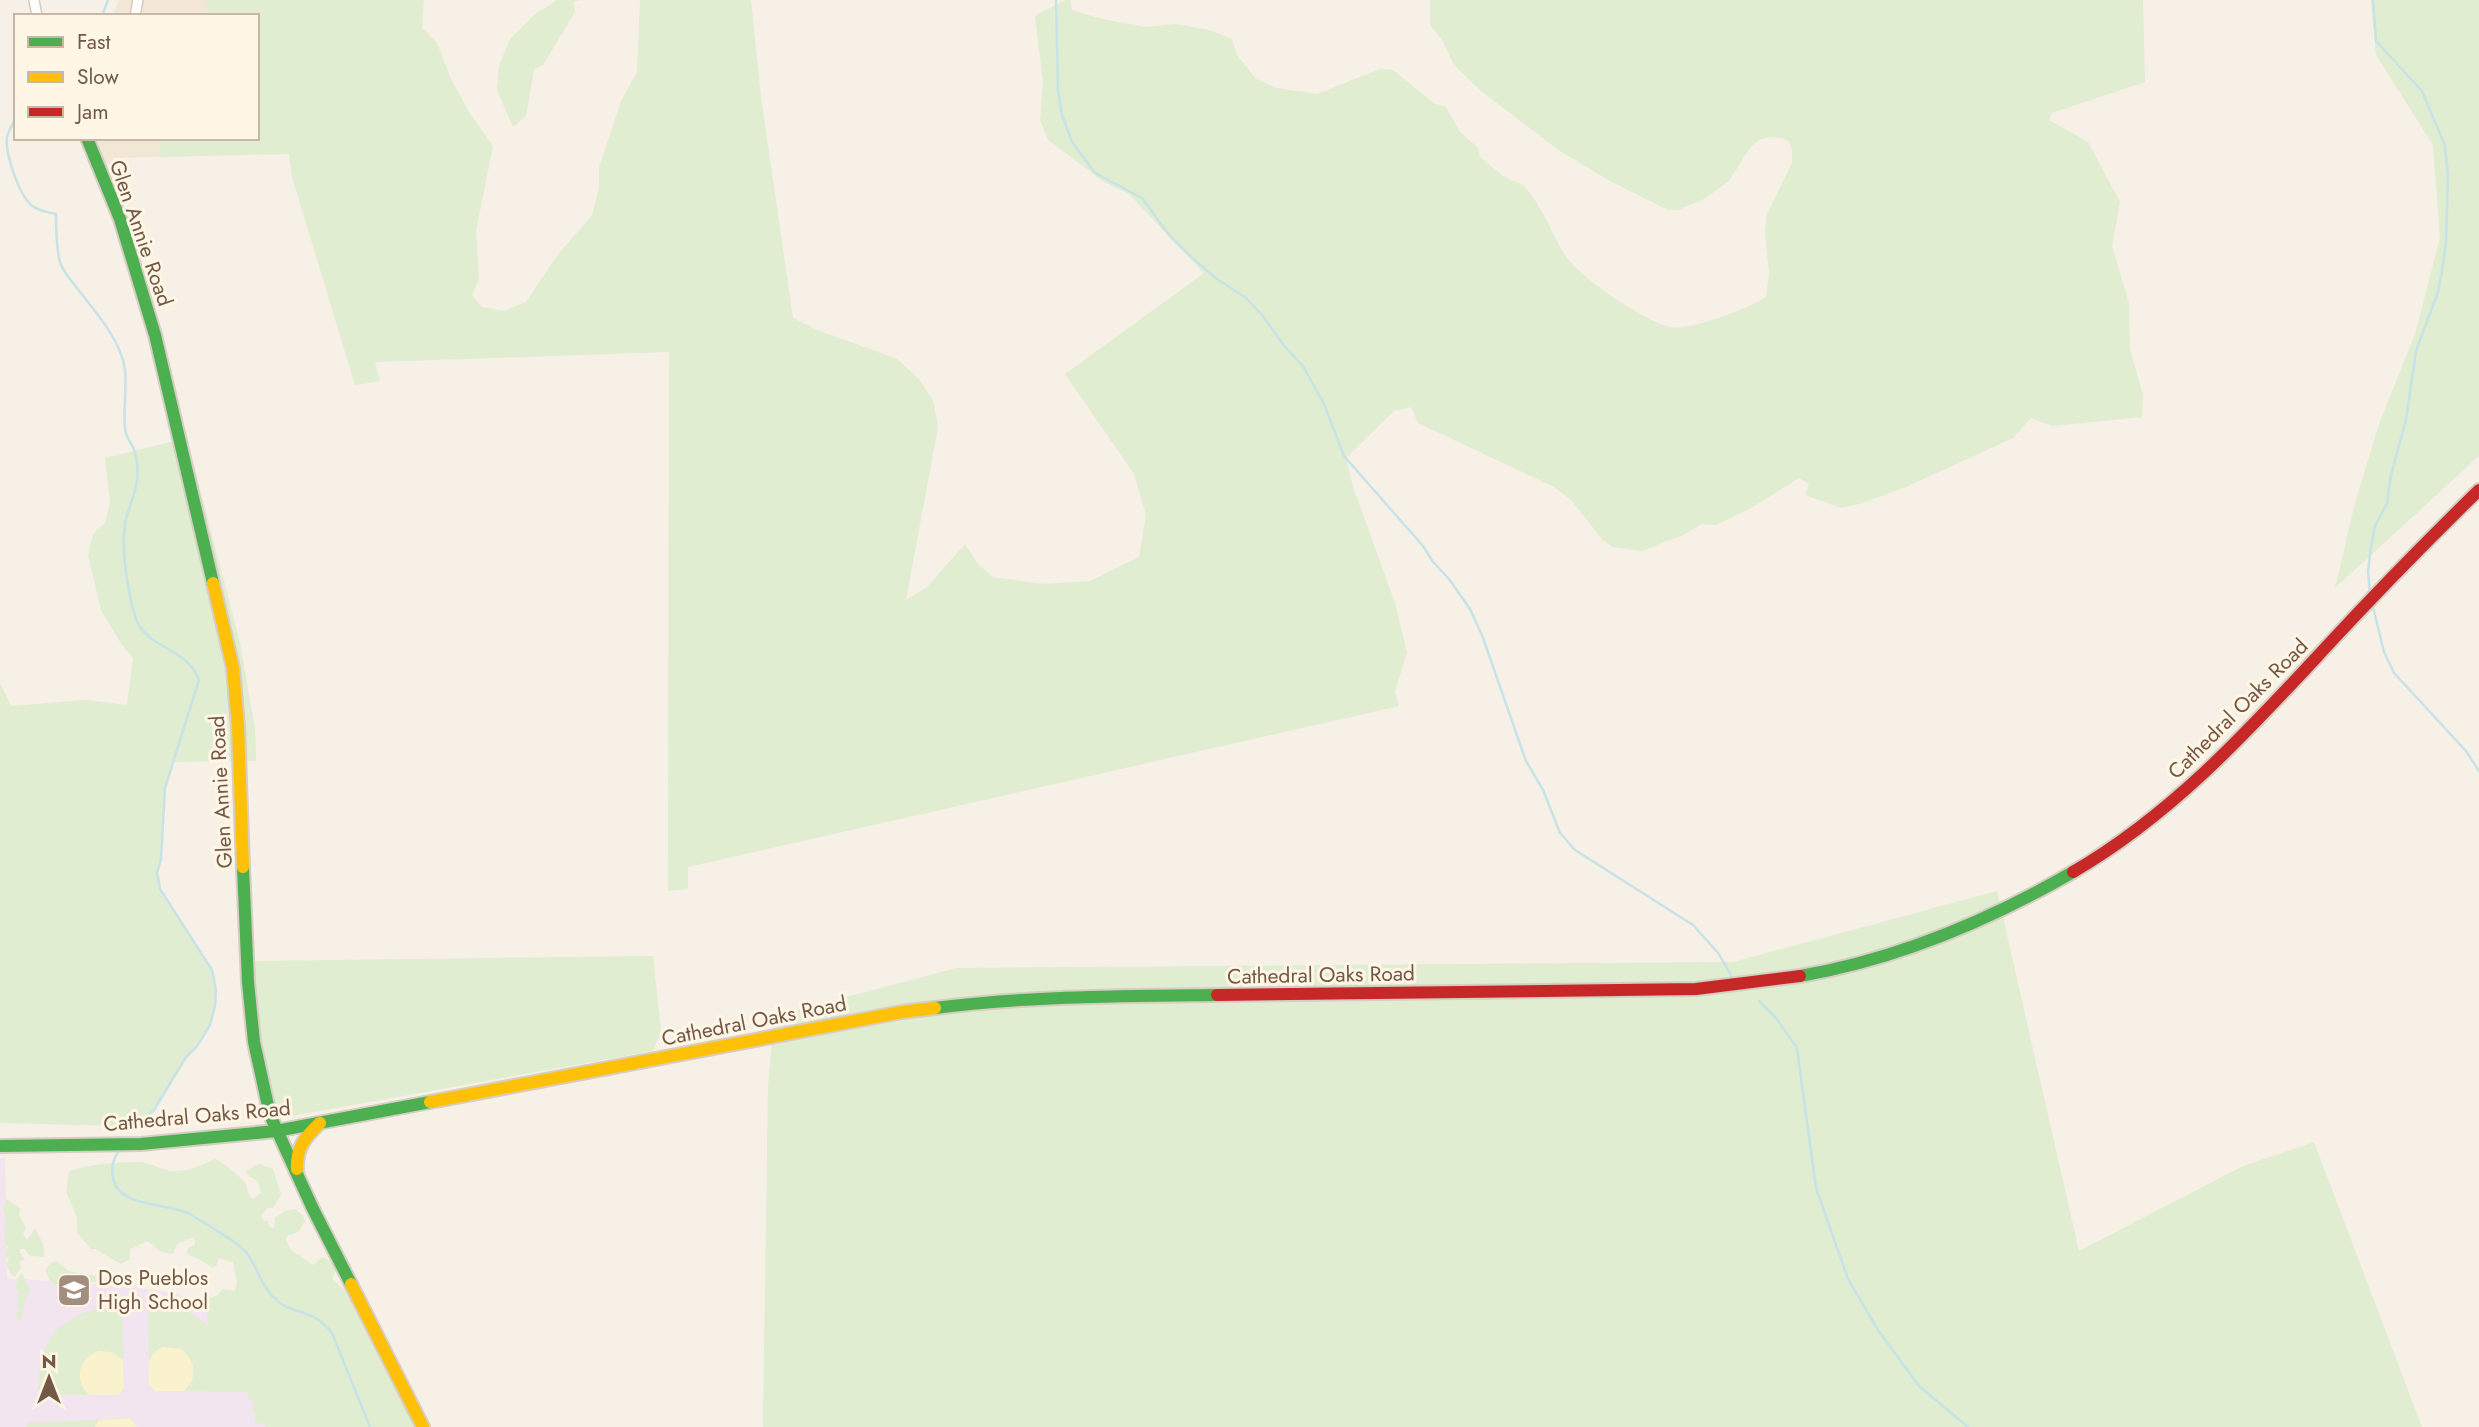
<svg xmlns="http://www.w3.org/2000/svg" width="2479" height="1427" font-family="Jost,sans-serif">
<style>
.residential{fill:#f2e6d5}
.education{fill:#f2e5f0}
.green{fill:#e0edd0}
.sand{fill:#faf1cd}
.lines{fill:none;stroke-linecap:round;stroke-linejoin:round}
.stream{stroke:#c7e3e7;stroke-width:2.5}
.street-casing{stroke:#d5cbc1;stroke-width:12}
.fast-casing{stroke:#d6cdc3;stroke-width:16}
.slow-casing{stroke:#d6cdc3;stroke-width:16}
.jam-casing{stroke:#d6cdc3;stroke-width:16}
.street{stroke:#fefdfb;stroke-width:9}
.fast{stroke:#4caf50;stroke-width:12}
.slow{stroke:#ffc107;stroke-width:12}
.jam{stroke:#c62828;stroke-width:12}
.labels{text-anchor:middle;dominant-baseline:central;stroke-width:6;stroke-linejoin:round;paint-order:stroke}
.street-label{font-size:21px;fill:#745846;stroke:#fff6e6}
.poi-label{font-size:21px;fill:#745846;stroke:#fff6e6;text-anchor:start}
</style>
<rect width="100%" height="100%" fill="#f6f0e6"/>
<!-- residential -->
<path class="residential" d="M119 0H207L206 16H112Z
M88 138H160V157L113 158V166L97 159Z"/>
<!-- education -->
<path class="education" d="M0 1158H5L7 1278 121 1286 177 1293 200 1307 229 1332 266 1427H0Z"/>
<!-- green -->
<path class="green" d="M207 0H424L422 28 437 43 451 79 469 112 493 146 476 231 479 278 472 295 482 307 504 311 526 302 557 256 592 215 599 188V167L621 101 637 72 640 0H751L761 97 793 318 815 329 897 359 918 378 933 400 938 427 906 600 927 587 965 544 978 564 993 577 1042 584 1090 581 1139 557 1146 515 1134 474 1065 374 1204 273 1129 194 1104 182 1048 140 1040 120 1043 82 1035 16 1065 0H1070L1072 10 1102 19 1146 27 1176 24 1209 30 1232 39 1237 55 1256 79 1276 88 1317 94 1380 69 1393 70 1434 103 1446 107 1460 132 1478 148 1480 157C1489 164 1499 174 1510 180 1515 182 1520 182 1524 186 1543 207 1550 231 1565 255 1579 277 1644 321 1670 327 1689 331 1751 308 1766 297L1769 274 1765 230 1767 214 1792 163V150L1789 142 1783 138 1769 137 1759 140 1749 149 1729 181 1704 199 1678 210H1668L1612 182 1560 151 1481 91 1454 65 1442 40 1430 25V0H2143L2145 82 2052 113 2049 120 2088 142 2120 202 2112 246 2129 303 2130 349 2143 395 2142 417 2052 426 2031 418 2013 438 1906 487 1863 503 1841 508 1805 495 1809 484 1799 478 1751 508 1716 525 1702 524 1681 536 1642 551 1612 547 1602 539 1571 500 1554 487 1418 423 1411 407 1394 411 1346 458 1353 487 1395 603 1407 653 1395 691 1399 706 688 867V889L668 891 669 352 375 362 380 381 355 385 292 177 289 154 160 157V138H257V16H206Z
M557 0H580L573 2 575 12 543 65 534 69 526 116 513 127 497 90 499 66 510 39 534 15Z
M2371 0H2479V456L2335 588 2355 503 2379 424 2415 334 2440 238 2433 145 2376 55Z
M187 438 240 643 255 729 256 761 173 762 165 788 161 859 157 873 160 889 212 970 216 990 215 1006 210 1025 186 1057 154 1110 132 1130 121 1126 0 1123V683L11 706 86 700 127 705 133 658 122 645 101 610 88 555 93 534 105 523 110 502 105 458Z
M1997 891 2079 1251 2243 1166 2314 1142 2422 1427H763L768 1086 774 1016 957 968 1733 962Z
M653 956 661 1031 653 1051 292 1116 279 1109 273 1101 253 993 252 961Z
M215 1159C221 1161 244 1179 246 1184 248 1191 247 1194 253 1199L261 1193 258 1181 248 1176 246 1171 259 1164 273 1169 281 1195 273 1208H267L261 1216 263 1220 268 1221 269 1227 274 1228 275 1218 285 1211 295 1209 303 1215 305 1221C301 1228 298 1235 288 1235L286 1239 290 1249 313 1265 322 1257 336 1264V1270L332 1279 347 1292 382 1354 417 1427H265L264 1424 255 1423V1413L251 1409 254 1401 249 1400 247 1392 155 1391 149 1386 148 1298 181 1306 209 1326 207 1317 208 1299 218 1295 222 1289 235 1291 237 1282 233 1262 219 1258 217 1265 212 1268C204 1260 195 1259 186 1253L189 1247 195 1245 194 1237 177 1244 173 1254 161 1252 148 1241 130 1249V1259L121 1264 96 1249H91L77 1233V1217L66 1192 69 1172C81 1165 131 1160 146 1163 155 1165 163 1170 172 1171 187 1172 203 1165 215 1159Z
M6 1199 20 1208 19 1215 26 1228 23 1233 27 1240 35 1228 44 1246V1257L30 1256 25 1249H20V1253L25 1260 19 1261 21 1267 15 1277 11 1275 6 1264 9 1258 5 1255 8 1247 4 1241 6 1218 3 1209Z
M56 1261 69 1271 118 1280V1283L80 1281 56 1285 50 1281 45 1270 51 1263Z
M22 1273 30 1291C24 1298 24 1311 21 1321L18 1319 16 1313 19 1310 17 1305 19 1302 17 1296 19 1293 15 1287 19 1276Z
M96 1309H122L124 1388 119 1395H39C37 1351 50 1321 96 1309Z
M130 1418 137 1427H27V1423Z"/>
<!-- sand -->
<path class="sand" d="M163 1347 181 1349C196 1361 198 1378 184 1391H155L149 1386C149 1369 145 1354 163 1347Z
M99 1351 111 1352 123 1359 124 1388 119 1395H89C73 1380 79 1357 99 1351Z
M130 1418 137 1427H95L99 1420Z"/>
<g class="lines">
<!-- stream -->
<path class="stream" d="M1056 0 1058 91 1062 115 1072 142 1095 173 1142 198 1169 235 1191 257 1217 279 1246 298 1262 315 1285 347 1303 366 1324 404 1344 456 1423 546 1433 562 1449 579 1470 609 1482 635 1526 761 1543 790 1560 833 1575 850 1693 925 1719 954 1733 979
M102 16 108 0
M16 118C13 123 8 132 7 138 5 154 19 194 31 205 38 211 48 212 56 214 56 230 56 246 60 262 64 274 73 282 80 292 97 313 122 343 125 370 127 389 123 409 125 428 126 439 132 443 135 452 137 460 138 471 137 479 136 495 127 509 125 525 121 551 128 594 136 619 146 648 188 648 199 680L165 788 161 859 157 873 160 889 212 970 216 990 215 1006 210 1025 197 1046 186 1057 154 1110 140 1124
M2370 593 2368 571 2371 547 2375 526 2387 503 2391 475 2406 420 2416 351 2438 292 2442 271 2446 242 2448 175 2445 146 2422 91 2376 41 2373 0
M2372 603 2384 652 2394 673 2466 751 2479 771
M1759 1001 1776 1018 1797 1048 1816 1188 1848 1279 1878 1330 1919 1386 1968 1427
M118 1152C113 1160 111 1169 113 1178 118 1207 166 1203 188 1213 202 1222 239 1242 247 1253 257 1267 261 1284 272 1296 291 1317 312 1306 332 1333L370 1427"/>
<!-- street casing -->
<g class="street-casing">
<path id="street" d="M34 0 37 16
M135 16 138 0"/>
</g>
<!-- fast casing -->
<g class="fast-casing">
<path id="fast" d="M87 138 120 219 155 335 213 583
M243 867 248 982 254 1042 270 1115 313 1209 351 1284
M1800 976C1898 959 1988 921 2073 872
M935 1008C1029 996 1123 996 1217 995
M0 1146 141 1144 276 1131 430 1102"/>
</g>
<!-- slow casing -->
<g class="slow-casing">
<path id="slow" d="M213 583 233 668 238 726 243 867
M430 1102 902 1012 935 1008
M297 1169C296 1148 305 1137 320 1123
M351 1284 423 1427"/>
</g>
<!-- jam casing -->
<g class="jam-casing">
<path id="jam" d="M2073 872C2173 814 2249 730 2327 646 2376 593 2427 541 2479 490
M1217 995 1696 989 1800 976"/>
</g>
<!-- street -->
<use href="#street" class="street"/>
<!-- fast -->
<use href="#fast" class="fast"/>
<!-- slow -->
<use href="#slow" class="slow"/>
<!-- jam -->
<use href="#jam" class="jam"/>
</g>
<!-- icons -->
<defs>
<g id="school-square" transform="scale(1.75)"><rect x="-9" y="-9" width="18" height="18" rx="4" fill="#a28d7e" stroke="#fff6e6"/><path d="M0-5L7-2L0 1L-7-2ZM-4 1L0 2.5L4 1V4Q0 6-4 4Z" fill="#fff"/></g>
</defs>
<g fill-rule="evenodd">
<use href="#school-square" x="74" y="1290"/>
</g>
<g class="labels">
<!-- street labels -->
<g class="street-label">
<text transform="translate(141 233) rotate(71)">Glen Annie Road</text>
<text transform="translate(2238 709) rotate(-45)">Cathedral Oaks Road</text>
<text transform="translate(221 792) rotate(-93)">Glen Annie Road</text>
<text transform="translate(1321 975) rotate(-1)">Cathedral Oaks Road</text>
<text transform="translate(754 1021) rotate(-11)">Cathedral Oaks Road</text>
<text transform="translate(197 1116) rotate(-5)">Cathedral Oaks Road</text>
</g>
<!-- poi labels -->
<g class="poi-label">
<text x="98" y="1278">Dos Pueblos<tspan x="98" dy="24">High School</tspan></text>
</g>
</g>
<!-- legend -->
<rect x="14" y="14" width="245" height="126" fill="#fff6e6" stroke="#c7b7a6" stroke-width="2"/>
<rect x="28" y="37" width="35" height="10" fill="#4caf50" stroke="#c7b7a6" stroke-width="2"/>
<text x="77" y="49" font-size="21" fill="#745846">Fast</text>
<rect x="28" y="72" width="35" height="10" fill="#ffc107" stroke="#c7b7a6" stroke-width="2"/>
<text x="77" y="84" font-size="21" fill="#745846">Slow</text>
<rect x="28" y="107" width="35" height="10" fill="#c62828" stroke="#c7b7a6" stroke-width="2"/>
<text x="77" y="119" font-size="21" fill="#745846">Jam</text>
<!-- north arrow -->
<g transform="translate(49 1378)" stroke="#fff6e6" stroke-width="5" paint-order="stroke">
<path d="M0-5L12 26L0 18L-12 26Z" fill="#745846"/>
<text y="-10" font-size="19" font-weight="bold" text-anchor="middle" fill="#745846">N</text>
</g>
</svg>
